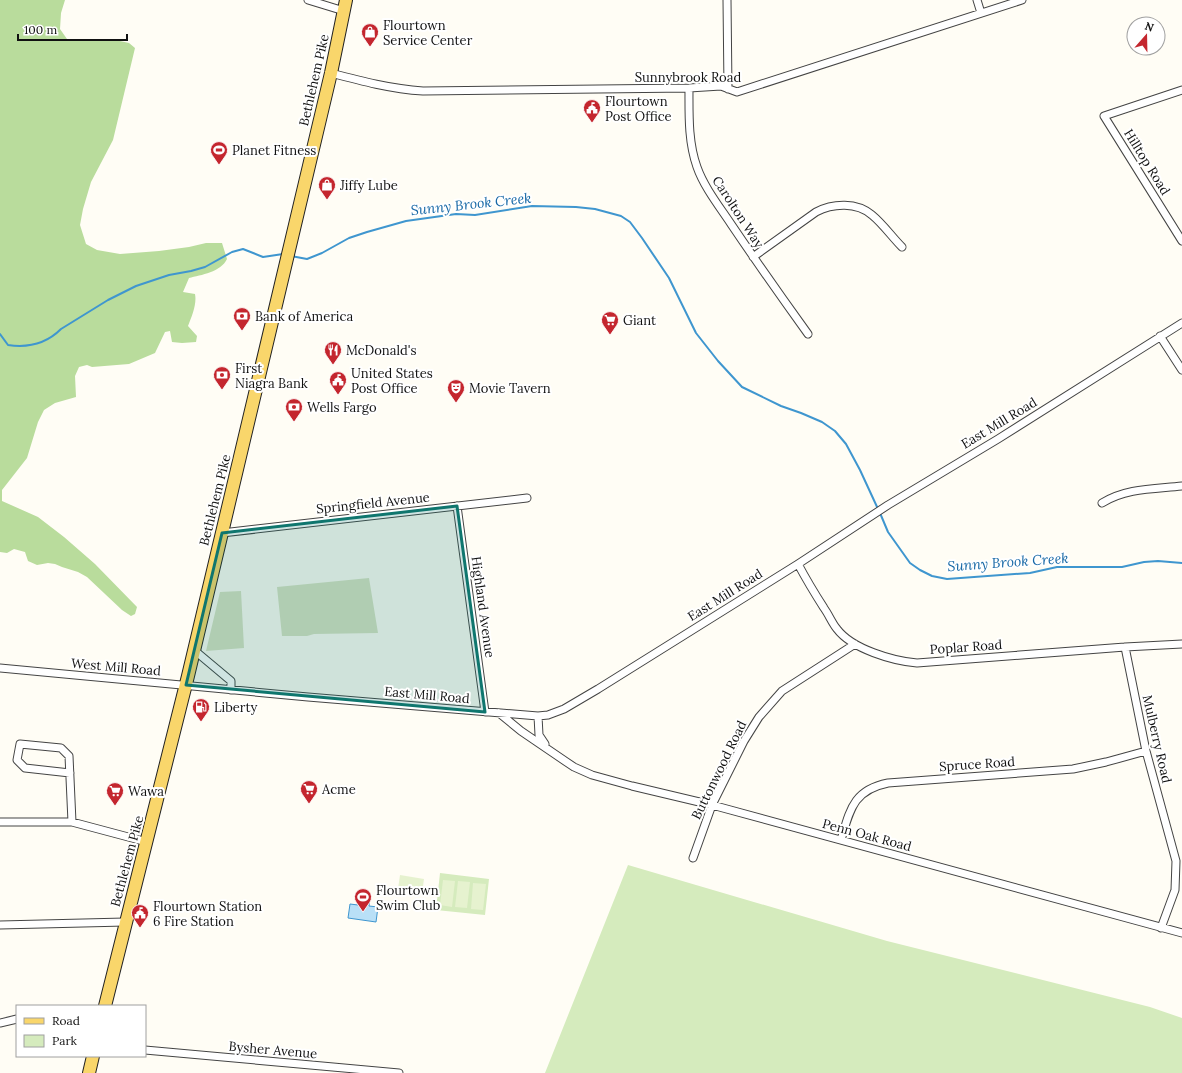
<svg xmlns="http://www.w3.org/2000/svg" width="1182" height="1073" font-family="Lora,serif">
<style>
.green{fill:#d5ebbd}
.forest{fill:#b9dc9c}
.cemetery{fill:#d9e3c4}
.pitch{fill:#e6f2cf}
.water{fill:#b9e0f7;stroke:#3f96cf}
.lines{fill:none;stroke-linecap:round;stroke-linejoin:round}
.stream{stroke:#3f96cf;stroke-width:2}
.street-casing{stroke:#444;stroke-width:9}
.primary-casing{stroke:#222;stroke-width:14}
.street{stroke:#fff;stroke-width:7}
.primary{stroke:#f9d66b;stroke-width:12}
.marked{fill:#0f766e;fill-opacity:0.2;stroke:#0f766e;stroke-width:3;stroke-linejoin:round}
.labels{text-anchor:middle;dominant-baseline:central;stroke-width:4;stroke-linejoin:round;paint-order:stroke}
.poi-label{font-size:13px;fill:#111;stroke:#fff;text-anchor:start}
.street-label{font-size:13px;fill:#111;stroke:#fff}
.water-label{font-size:14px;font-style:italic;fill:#1768a6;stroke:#fff}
</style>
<rect width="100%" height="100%" fill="#fffdf5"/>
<!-- green -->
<path class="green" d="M628 865 887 941 1150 1007 1182 1018V1073H545Z
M440 873 489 879 485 915 436 910Z"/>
<!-- forest -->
<path class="forest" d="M0 0H65L61 13 60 29 67 39 120 41 129 43 135 48 113 140 91 182 83 209 80 225 86 244 97 250 120 254 159 251 189 247 206 243H222L227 259C221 272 201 275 189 278L183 292 195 294C197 304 192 316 188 326L197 336 196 342 182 343 172 342 170 331 165 332 155 353 129 364 92 367 87 365 79 367 75 376 76 397 55 403 44 410 38 422 27 458 2 490V501L38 517 64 537 95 564 137 607 135 614 131 616 122 610 87 577 78 572 62 567 55 564 48 563 37 565 28 561 25 552 14 549 7 553 0 552Z"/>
<!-- cemetery -->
<path class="cemetery" d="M369 578 378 633 314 634 307 636H282L277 587Z
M241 591 244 648 206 651 220 592Z"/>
<!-- pitch -->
<path class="pitch" d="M400 875 424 879 422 893 398 889Z
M443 880 455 881 452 907 440 905Z
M458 881 470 882 467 908 455 907Z
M473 883 486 884 483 910 471 909Z"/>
<!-- water -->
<path class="water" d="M360 895 370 896 369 906 378 907 376 922 348 918 350 904 358 905Z"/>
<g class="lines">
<!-- stream -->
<path class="stream" d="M291 256 307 259 322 253 349 238 367 232 406 221 456 214 475 215 532 206 576 207 595 209 621 216 630 222 642 238 669 278 696 333 718 361 742 387 781 406 801 413 822 422 835 431 846 444 860 470 878 509
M0 334 8 345C28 348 47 343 61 329L108 300 136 286 169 275 191 271 205 267 232 252 243 249 263 257 283 254
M880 513 888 532 910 563 920 570 932 576 947 579 1030 573 1057 567H1122L1144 562 1158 561 1182 563"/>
<!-- street casing -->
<g class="street-casing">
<path id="street" d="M308 0 344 11
M727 0 728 89
M977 0 981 13
M331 73C361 81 391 89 423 91L689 88 721 86 737 92 1022 0
M689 88C689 114 688 142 697 167 704 187 719 206 731 224 756 261 782 298 808 334
M1182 90 1104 116 1182 241
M753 257 816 212C833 203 857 202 872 215 883 224 892 237 902 247
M1160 336 1182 370
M1102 503C1126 488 1154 489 1182 486
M457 506 485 712
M222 533 527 498
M798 564C806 579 815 594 824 608 829 615 832 623 837 629 852 649 893 661 917 663L1125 647 1182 644
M1125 647 1146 751 1176 861 1175 890 1161 928
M194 650 231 681V690
M0 668 308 697 538 716 548 715 564 709 598 689 798 564 888 505 998 439 1182 323
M499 713 521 731 565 761 574 767 592 775 632 786 712 805 1182 933
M538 716 539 735 545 744
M70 773 25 768 17 760 20 744 61 748 69 756 72 822
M0 822H72L147 842
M841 840C850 810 853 790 888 783L1073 769 1106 762 1146 751
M693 858 712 805 744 741 759 717 782 691 855 644
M0 925 125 922
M0 1023 17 1019
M145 1050 399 1073"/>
</g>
<!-- primary casing -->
<g class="primary-casing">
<path id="primary" d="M105 1006 188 676 331 73 346 0
M89 1073 93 1056"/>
</g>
<!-- street -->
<use href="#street" class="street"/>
<!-- primary -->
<use href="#primary" class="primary"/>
</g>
<!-- marked area -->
<path class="marked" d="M457 506 485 712 186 685 222 533Z"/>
<!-- icons -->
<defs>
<g id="shop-pin" transform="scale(0.9)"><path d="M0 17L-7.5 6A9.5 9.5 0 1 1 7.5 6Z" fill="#c4262e" stroke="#fff"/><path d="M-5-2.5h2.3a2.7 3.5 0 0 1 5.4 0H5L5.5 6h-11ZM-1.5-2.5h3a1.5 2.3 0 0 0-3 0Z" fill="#fff"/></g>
<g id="civic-pin" transform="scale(0.9)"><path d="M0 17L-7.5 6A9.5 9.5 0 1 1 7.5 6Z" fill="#c4262e" stroke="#fff"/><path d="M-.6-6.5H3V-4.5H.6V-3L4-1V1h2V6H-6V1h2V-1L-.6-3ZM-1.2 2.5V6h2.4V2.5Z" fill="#fff"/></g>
<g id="stadium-pin" transform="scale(0.9)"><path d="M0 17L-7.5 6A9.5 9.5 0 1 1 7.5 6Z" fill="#c4262e" stroke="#fff"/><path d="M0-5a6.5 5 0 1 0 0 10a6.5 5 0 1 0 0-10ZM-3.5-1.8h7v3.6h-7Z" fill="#fff"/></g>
<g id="bank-pin" transform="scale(0.9)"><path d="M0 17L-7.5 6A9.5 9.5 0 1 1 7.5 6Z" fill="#c4262e" stroke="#fff"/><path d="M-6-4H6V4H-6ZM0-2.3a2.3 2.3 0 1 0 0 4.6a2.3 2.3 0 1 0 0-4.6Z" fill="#fff"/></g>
<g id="supermarket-pin" transform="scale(0.9)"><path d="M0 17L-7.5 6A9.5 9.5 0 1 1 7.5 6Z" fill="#c4262e" stroke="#fff"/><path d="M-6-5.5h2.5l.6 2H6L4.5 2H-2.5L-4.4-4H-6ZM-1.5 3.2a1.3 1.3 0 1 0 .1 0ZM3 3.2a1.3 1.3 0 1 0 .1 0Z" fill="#fff"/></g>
<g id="restaurant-pin" transform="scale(0.9)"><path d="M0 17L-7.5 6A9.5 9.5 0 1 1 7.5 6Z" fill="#c4262e" stroke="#fff"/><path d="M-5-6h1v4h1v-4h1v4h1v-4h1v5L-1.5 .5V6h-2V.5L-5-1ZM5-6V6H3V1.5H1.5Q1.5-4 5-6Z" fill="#fff"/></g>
<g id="theatre-pin" transform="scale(0.9)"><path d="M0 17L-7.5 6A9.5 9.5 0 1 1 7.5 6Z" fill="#c4262e" stroke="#fff"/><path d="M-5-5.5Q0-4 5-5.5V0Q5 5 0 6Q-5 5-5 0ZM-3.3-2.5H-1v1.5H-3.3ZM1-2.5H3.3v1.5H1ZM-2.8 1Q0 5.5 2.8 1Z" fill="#fff"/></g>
<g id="fuel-pin" transform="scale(0.9)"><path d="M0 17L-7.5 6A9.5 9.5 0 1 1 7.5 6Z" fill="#c4262e" stroke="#fff"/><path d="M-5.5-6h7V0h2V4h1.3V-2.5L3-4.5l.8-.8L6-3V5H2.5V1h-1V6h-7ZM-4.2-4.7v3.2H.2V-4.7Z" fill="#fff"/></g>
</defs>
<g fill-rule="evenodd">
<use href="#shop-pin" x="370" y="32"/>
<use href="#civic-pin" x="592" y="108"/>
<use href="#stadium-pin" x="219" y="150"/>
<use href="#shop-pin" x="327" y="185"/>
<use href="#bank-pin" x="242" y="316"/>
<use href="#supermarket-pin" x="610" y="320"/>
<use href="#restaurant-pin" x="333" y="350"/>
<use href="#bank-pin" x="222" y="375"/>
<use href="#civic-pin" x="338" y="380"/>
<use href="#theatre-pin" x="456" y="388"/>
<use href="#bank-pin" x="294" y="407"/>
<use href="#fuel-pin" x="201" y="707"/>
<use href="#supermarket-pin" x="309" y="789"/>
<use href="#supermarket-pin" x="115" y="791"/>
<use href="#stadium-pin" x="363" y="897"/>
<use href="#civic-pin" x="140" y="913"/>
</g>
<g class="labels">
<!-- poi labels -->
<g class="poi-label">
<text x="383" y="25">Flourtown<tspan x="383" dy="15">Service Center</tspan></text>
<text x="605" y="101">Flourtown<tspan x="605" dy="15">Post Office</tspan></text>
<text x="232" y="150">Planet Fitness</text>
<text x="340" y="185">Jiffy Lube</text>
<text x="255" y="316">Bank of America</text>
<text x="623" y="320">Giant</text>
<text x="346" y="350">McDonald's</text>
<text x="235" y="368">First<tspan x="235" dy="15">Niagra Bank</tspan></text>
<text x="351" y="373">United States<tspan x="351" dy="15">Post Office</tspan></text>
<text x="469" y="388">Movie Tavern</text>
<text x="307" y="407">Wells Fargo</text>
<text x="214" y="707">Liberty</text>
<text x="322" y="789">Acme</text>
<text x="128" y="791">Wawa</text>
<text x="376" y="890">Flourtown<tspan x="376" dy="15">Swim Club</tspan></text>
<text x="153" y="906">Flourtown Station<tspan x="153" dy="15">6 Fire Station</tspan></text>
</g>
<!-- street labels -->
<g class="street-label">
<text x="688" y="77">Sunnybrook Road</text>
<text transform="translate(314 80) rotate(-77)">Bethlehem Pike</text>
<text transform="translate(1147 162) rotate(58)">Hilltop Road</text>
<text transform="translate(738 212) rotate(57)">Carolton Way</text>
<text transform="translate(999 423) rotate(-31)">East Mill Road</text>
<text transform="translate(215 500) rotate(-76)">Bethlehem Pike</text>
<text transform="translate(373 503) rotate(-6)">Springfield Avenue</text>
<text transform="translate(725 595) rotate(-32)">East Mill Road</text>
<text transform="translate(483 607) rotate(82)">Highland Avenue</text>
<text transform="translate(966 647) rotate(-4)">Poplar Road</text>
<text transform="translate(116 667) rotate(5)">West Mill Road</text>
<text transform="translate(427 695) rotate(5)">East Mill Road</text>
<text transform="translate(1157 739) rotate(77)">Mulberry Road</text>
<text transform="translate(977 764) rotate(-4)">Spruce Road</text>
<text transform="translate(719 770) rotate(-64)">Buttonwood Road</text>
<text transform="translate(867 835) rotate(15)">Penn Oak Road</text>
<text transform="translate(127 861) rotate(-75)">Bethlehem Pike</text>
<text transform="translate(273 1050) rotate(5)">Bysher Avenue</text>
</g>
<!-- water labels -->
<g class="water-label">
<text transform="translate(471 204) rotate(-6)">Sunny Brook Creek</text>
<text transform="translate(1008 562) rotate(-4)">Sunny Brook Creek</text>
</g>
</g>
<!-- legend -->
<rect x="16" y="1005" width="130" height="52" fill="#ffffff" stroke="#a0a0a0"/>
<rect x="24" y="1018" width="20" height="6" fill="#f9d66b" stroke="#a0a0a0"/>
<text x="52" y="1025" font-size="12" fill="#111111">Road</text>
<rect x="24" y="1035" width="20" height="12" fill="#d5ebbd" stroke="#a0a0a0"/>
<text x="52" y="1045" font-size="12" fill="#111111">Park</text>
<!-- north arrow -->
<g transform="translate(1146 36) rotate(20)"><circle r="19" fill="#ffffff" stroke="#a0a0a0"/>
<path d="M0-3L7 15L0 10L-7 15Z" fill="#c4262e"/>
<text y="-6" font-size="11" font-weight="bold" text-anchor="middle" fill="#111111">N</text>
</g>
<!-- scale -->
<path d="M18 34v6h109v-6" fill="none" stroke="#111111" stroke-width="2"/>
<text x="24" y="34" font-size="12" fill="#111111" stroke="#ffffff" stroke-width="3" paint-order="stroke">100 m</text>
</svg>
